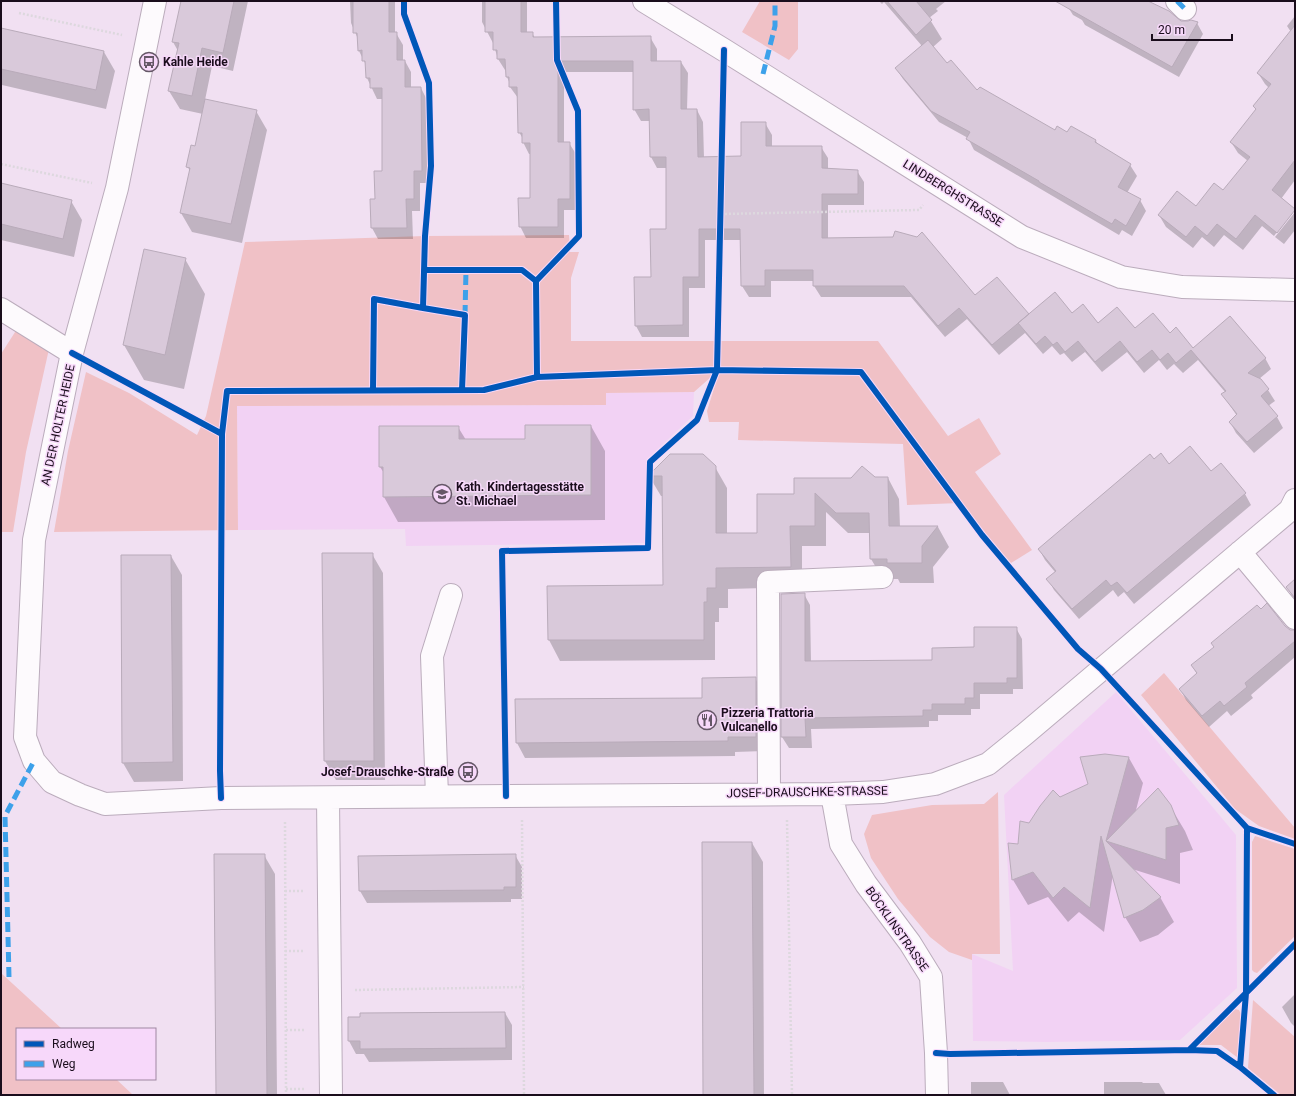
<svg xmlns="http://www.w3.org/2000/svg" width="1296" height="1096" font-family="Roboto,sans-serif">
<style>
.built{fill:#f2d2f4}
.green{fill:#f0c1c6}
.shadow{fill:#0003}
.building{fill:#d9c9da;stroke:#b9abba}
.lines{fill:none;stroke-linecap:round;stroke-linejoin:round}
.minor-casing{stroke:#bbacbc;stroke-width:24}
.path{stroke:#ddd8de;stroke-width:2.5;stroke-dasharray:2 2;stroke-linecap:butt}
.minor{stroke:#fdfafd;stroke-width:22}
.quiet{stroke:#3da1ea;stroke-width:5;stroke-dasharray:10 5;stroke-linecap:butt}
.cycleway-casing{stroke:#f7d8fa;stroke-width:8}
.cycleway{stroke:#0057b8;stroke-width:6}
.labels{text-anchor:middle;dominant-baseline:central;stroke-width:3;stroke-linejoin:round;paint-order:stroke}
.poi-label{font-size:12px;font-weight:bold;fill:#1a0d1c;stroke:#f7d8fa;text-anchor:start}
.street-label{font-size:12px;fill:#1a0d1c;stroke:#f7d8fa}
</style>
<rect width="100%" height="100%" fill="#f1e0f2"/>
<!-- built -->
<path class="built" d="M694 392 693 416 646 460V543L406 546 405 529 238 530 237 406 606 405V393Z
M1116 692 1236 835 1237 988 1180 1040 1048 1042 973 1041 972 954 1013 971 1004 795Z"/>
<!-- green -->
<path class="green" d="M760 1H798V49L789 60 742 32Z
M569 235 570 252H579L571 278V341H878L948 436 979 418 1001 454 975 472 1032 550 1011 563 960 503 907 505 903 444 738 440 739 422H709L707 411 720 369 694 392 606 393V405L237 406 238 530 54 532 68 451 86 372 129 393 197 435 206 416 245 242 425 236Z
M17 329 49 349 26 452 13 532H1V354Z
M1164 673 1295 828V839L1259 826 1235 809 1141 695Z
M998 792 1000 954H972V960L949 952 930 937 898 899 871 858 864 834 872 815 932 805 984 804Z
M1255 836 1295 849V936L1257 973 1254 972 1252 970V842Z
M1 973 62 1029H17V1079H116L133 1095H1Z
M1253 1000 1295 1037V1095H1281L1248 1068Z
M1235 1009 1239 1010 1241 1014 1238 1058 1221 1045H1199Z"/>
<!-- shadow -->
<path class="shadow" d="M182 1H248L233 71 212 66 205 100 256 111 267 130 242 243 192 232 181 213 190 172 188 167 196 147 203 114 180 109 169 91 178 51 173 42Z
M350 1H395V33H396L403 45V61H405L411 72V88H421L427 100 428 183H420V211H412L413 239H378L372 228 376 200 383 172V99H377L367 78V67L359 51 358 39 351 23Z
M482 1H527V33H532L535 38 650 37 657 49V62H681L688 73 687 110H697L703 122 704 158 742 157 765 123 772 135V147H821L828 158V170L857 171 864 182V205H828V239L975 297 1028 315 1072 314 1098 324 1170 334 1193 349 1265 358 1271 369 1259 379 1268 390 1275 401 1268 406 1277 417 1283 428 1254 453 1236 433 1230 422 1237 416 1223 395 1225 392 1198 360 1183 373 1174 364 1167 370 1159 360 1144 373 1127 352 1102 372 1085 352 1072 362 1064 353 1060 355 1052 346 1043 354 1025 333 999 355 967 319 945 337 911 297H821L814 286V281H771V297H749L742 286V240H705V288H689V337H642L636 326 667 230V168H657L651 157 650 121H641L634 109V72H564V143H569L576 154V210H564V238H526L520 226 531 199V154H529L523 142V139L519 132 518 98 510 87V84L507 77 506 70H505L498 59 493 43 482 22Z
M879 1H946L936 9 938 11 929 18 942 39 933 47 947 64 977 91 1055 131 1096 141 1098 145 1130 165 1137 176 1127 193 1140 200 1146 211 1132 236 1122 230 1119 235 974 150 968 138 939 122 903 79 896 68 922 46 884 2 882 4Z
M1058 1H1147L1181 22 1197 23 1203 34 1179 77 1085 25 1082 20 1073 15 1068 7Z
M1295 16V180L1281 199 1295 210V230L1284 244 1275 237 1295 212H1292L1274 236 1262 226 1243 250 1224 235 1214 247 1202 237 1193 248 1166 227 1159 215 1196 207 1224 191 1248 161 1238 153 1231 142 1256 110 1254 107 1269 88 1265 84 1258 73 1291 32 1287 26Z
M1 29 104 52 115 71 106 109 2 85Z
M1 185 71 201 82 220 74 257 1 240Z
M145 250 185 259 205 294 184 389 144 380 124 345Z
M591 426 605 451V520L398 522 384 497V473L380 467V427H458L466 440H526Z
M1154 460 1169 465 1211 473 1221 464 1245 494 1251 505 1134 604 1124 592 1118 597 1113 590 1079 619 1054 590 1048 579 1055 572 1045 560 1039 549Z
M715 467 727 488V534H758L795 495 874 478H888L899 499 900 527H938L949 547 933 567 934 583H900L898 579H883L871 559 870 533H848L826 512V546H802V587L728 589V608H719V622H715V660L560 661 549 640 548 587 664 586V496H661L649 476Z
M323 554H372L383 573 385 780H336L325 761Z
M171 556 182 575 183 781 134 782 123 763Z
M1295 580V601L1287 587Z
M804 594 810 605 811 662 933 661 975 648 1016 628 1022 639 1023 689H1013V694H980V709H971V715H938V721H929V727L811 729 812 748H789L782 737Z
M1285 627 1290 631H1295V657L1251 695 1253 698 1231 716 1227 711 1209 727 1186 700 1180 689 1197 674 1192 666Z
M755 678 764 693V751L735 752V756L525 758 517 743 703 699Z
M1129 758 1143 783 1135 814 1170 806 1185 831 1193 850 1180 853V884L1132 869 1160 897 1174 922 1158 935 1140 942 1125 917 1113 874 1104 932 1079 912 1068 922 1048 897 1028 905 1013 880 1009 844 1019 845 1030 824 1059 798 1089 785Z
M752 843 763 862 764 1095H704Z
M264 855 275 874 277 1095H217Z
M515 855 522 867V899H511V902L367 903 360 891 359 857Z
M1295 994V1027L1291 1023 1282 1007Z
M505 1013 512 1025V1060L369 1062 364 1054H356L349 1041V1018Z
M971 1082H1003L1010 1095H971Z
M1104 1082H1142L1143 1083H1159L1166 1095H1104Z"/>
<!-- building -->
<path class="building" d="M181 1H234L223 53 202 48 192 96 168 91 179 43 172 42Z
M353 1H389V32H397V60H405V87H421L422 171H414V199H406L407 228H371L370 199H375L374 171H382V88H370V78H366L365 61H362V50L358 51 357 33H353Z
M485 1H521V32H533V37L651 36V61H681V109H697L698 157 741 156V122H766V146H822V168L858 170V194H822V238L893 237 895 231 917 237 922 232 975 295 997 277 1029 314 992 345 959 308 938 326 904 286H813V270H765V286H741L740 229H699V277H683V325L635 326 634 277H651L650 229H666V157H650L649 109 633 110V61H558V142H570V199H558V227H519L518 198H530V143H522V133H518L517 87H509V77H506L505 59H497V50H493V32H485Z
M887 1H916L932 20 916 35Z
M1055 1H1148L1169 11 1181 21H1188L1191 20 1198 22 1172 67Z
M1295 25V160L1272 190 1295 209V210L1277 233 1255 215 1236 239 1217 224 1207 236 1195 226 1186 237 1158 215 1177 191 1196 206 1214 183 1223 190 1250 157 1230 142 1256 109 1253 106 1271 84 1257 73Z
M1 28 104 51 96 90 1 69Z
M928 40 947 63 951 60 977 90 980 87 1055 130 1057 126 1067 132 1071 126 1096 140 1095 142 1131 164 1118 187 1141 199 1126 226 1115 219 1112 224 1039 182V181L966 139 970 132 931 111 895 68Z
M205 99 257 110 231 224 180 213 190 168 186 167 191 145 195 146Z
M1 183 72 200 63 239 1 224Z
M144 249 186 258 165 355 123 345Z
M1055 292 1072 313 1083 304 1098 323 1117 307 1135 328 1153 313 1170 333 1176 327 1193 348 1230 316 1266 358 1248 373 1261 379 1269 389 1261 396 1278 416 1247 442 1229 422 1237 414 1221 394 1226 391 1191 350 1176 363 1168 353 1160 360 1152 350 1137 362 1120 341 1095 362 1078 341 1065 352 1057 342 1053 345 1045 336 1036 344 1018 323Z
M525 425H591V495L383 497V467H379V426H459V439H525Z
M1190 446 1211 471 1221 463 1246 493 1127 593 1117 582 1111 586 1106 580 1072 609 1046 579 1056 571 1038 549 1150 454 1154 459 1161 453 1169 464Z
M670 454H703L716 466V533H757V494H794V478H851L862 466 875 477H888L889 526H938L922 546V563H887V559H870L869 513H836L815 493V526H790L791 567 716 568V588H707V602H704V640H548L547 586 663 585 662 476H648Z
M322 553H373L374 761H324Z
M121 555H171L173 762 122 763Z
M1295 579V598L1286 587Z
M805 593V661L932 660V648L974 647V627H1017V678H1007V683H974V698H965V704H932V710H923V716L805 718 806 737H781V594Z
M1267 603 1285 626 1290 630H1295V641L1245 683 1247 687 1224 706 1220 701 1202 716 1179 689 1197 673 1191 665 1214 647 1211 643 1257 605 1261 609Z
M756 677V737H728V741L516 743 515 699 702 698V678Z
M1105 754 1129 757 1106 841 1158 788 1171 805 1179 825 1166 828V860L1106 841 1161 897 1143 910 1124 918 1101 836 1090 908 1064 887 1053 898 1033 872 1012 880 1008 843 1018 844 1020 821 1029 823 1040 806 1053 790 1060 797 1088 784 1080 757Z
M702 842H752L754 1095H703Z
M214 854H265L267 1095H216Z
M516 854V887H504V890L359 891 358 856Z
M505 1012 506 1048 360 1049V1041H348V1017H360V1013Z"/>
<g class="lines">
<!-- minor casing -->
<g class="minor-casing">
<path id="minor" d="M155 1 117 188 72 353 34 540 25 737 34 761 52 782 80 795 105 804 221 798 832 794 883 792 935 784 988 764 1025 734 1290 510 1295 500
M644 1 724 50 1022 237 1121 277 1182 287 1295 290
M1177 1 1185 9
M1 309 72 353
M1240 552 1295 618
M769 794 768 582 882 577
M832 794 841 844 866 884 910 943 931 977 936 1053 937 1095
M437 796 432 656 451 595
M328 798 331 1095"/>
</g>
<!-- path -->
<path class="path" d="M19 13 122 35
M1 164 92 183
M721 214 919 210 923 205
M522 820 524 1095
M787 820 792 1095
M285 822 286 1095
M285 891H305
M285 951H305
M355 990 524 987
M286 1030H305
M286 1089H306"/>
<!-- minor -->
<use href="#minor" class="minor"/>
<!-- quiet -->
<path class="quiet" d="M1177 1 1185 9
M763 74 775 26V1
M465 315 466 270
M9 977 5 816 34 761"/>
<!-- cycleway casing -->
<g class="cycleway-casing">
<path id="cycleway" d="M404 1V14L429 83 431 166 425 236 423 308 465 315 462 390
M424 270H522L536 281
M72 353 222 434 227 391 484 390 537 377 717 370 861 372 982 535 1078 649 1101 669 1247 828 1295 844
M537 377 536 281 579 236 578 111 557 60 556 1
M373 390 374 299 423 308
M506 796 502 551 648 548 650 462 697 420 717 370 724 50
M221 798 220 771 222 434
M1247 828 1246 993 1240 1067 1274 1095
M1189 1050 1217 1051 1240 1067
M936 1053 950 1054 1189 1050 1295 944"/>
</g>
<!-- cycleway -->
<use href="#cycleway" class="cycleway"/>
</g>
<!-- icons -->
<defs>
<g id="bus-ring" transform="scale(1)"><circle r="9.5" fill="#f7d8fa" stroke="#655767" stroke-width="1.5"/><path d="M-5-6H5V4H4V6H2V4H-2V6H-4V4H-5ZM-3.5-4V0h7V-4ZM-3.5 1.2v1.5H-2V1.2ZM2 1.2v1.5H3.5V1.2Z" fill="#655767"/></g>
<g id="school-ring" transform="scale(1)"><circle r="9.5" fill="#f7d8fa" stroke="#655767" stroke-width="1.5"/><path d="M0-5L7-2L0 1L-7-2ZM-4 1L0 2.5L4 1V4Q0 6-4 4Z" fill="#655767"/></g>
<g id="restaurant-ring" transform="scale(1)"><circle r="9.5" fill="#f7d8fa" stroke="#655767" stroke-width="1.5"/><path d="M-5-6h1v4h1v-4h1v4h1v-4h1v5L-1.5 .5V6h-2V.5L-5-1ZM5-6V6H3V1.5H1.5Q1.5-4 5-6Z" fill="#655767"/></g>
</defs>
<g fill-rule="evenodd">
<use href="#bus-ring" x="149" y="62"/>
<use href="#school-ring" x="442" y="494"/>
<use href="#restaurant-ring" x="707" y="720"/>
<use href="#bus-ring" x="468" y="772"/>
</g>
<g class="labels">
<!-- poi labels -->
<g class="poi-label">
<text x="163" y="62">Kahle Heide</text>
<text x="456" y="487">Kath. Kindertagesstätte<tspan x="456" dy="14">St. Michael</tspan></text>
<text x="721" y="713">Pizzeria Trattoria<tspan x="721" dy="14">Vulcanello</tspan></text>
<text x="454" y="772" text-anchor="end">Josef-Drauschke-Straße</text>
</g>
<!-- street labels -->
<g class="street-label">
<text transform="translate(953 193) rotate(32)">LINDBERGHSTRASSE</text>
<text transform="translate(58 425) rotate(-78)">AN DER HOLTER HEIDE</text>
<text transform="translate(807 792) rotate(-1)">JOSEF-DRAUSCHKE-STRASSE</text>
<text transform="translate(897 929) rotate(55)">BÖCKLINSTRASSE</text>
</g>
</g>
<!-- border -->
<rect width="1296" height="1096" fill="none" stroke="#1a0d1c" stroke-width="4"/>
<!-- legend -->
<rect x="16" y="1028" width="140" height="52" fill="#f7d8fa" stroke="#9f87a1"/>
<rect x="24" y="1041" width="20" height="6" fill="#0057b8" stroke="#9f87a1"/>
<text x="52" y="1048" font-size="12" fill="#1a0d1c">Radweg</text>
<rect x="24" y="1061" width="20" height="6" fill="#3da1ea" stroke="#9f87a1"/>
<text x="52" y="1068" font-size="12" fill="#1a0d1c">Weg</text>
<!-- scale -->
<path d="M1152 34v6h80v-6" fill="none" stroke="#1a0d1c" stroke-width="2"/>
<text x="1158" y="34" font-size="12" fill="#1a0d1c" stroke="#f7d8fa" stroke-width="3" paint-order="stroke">20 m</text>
</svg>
